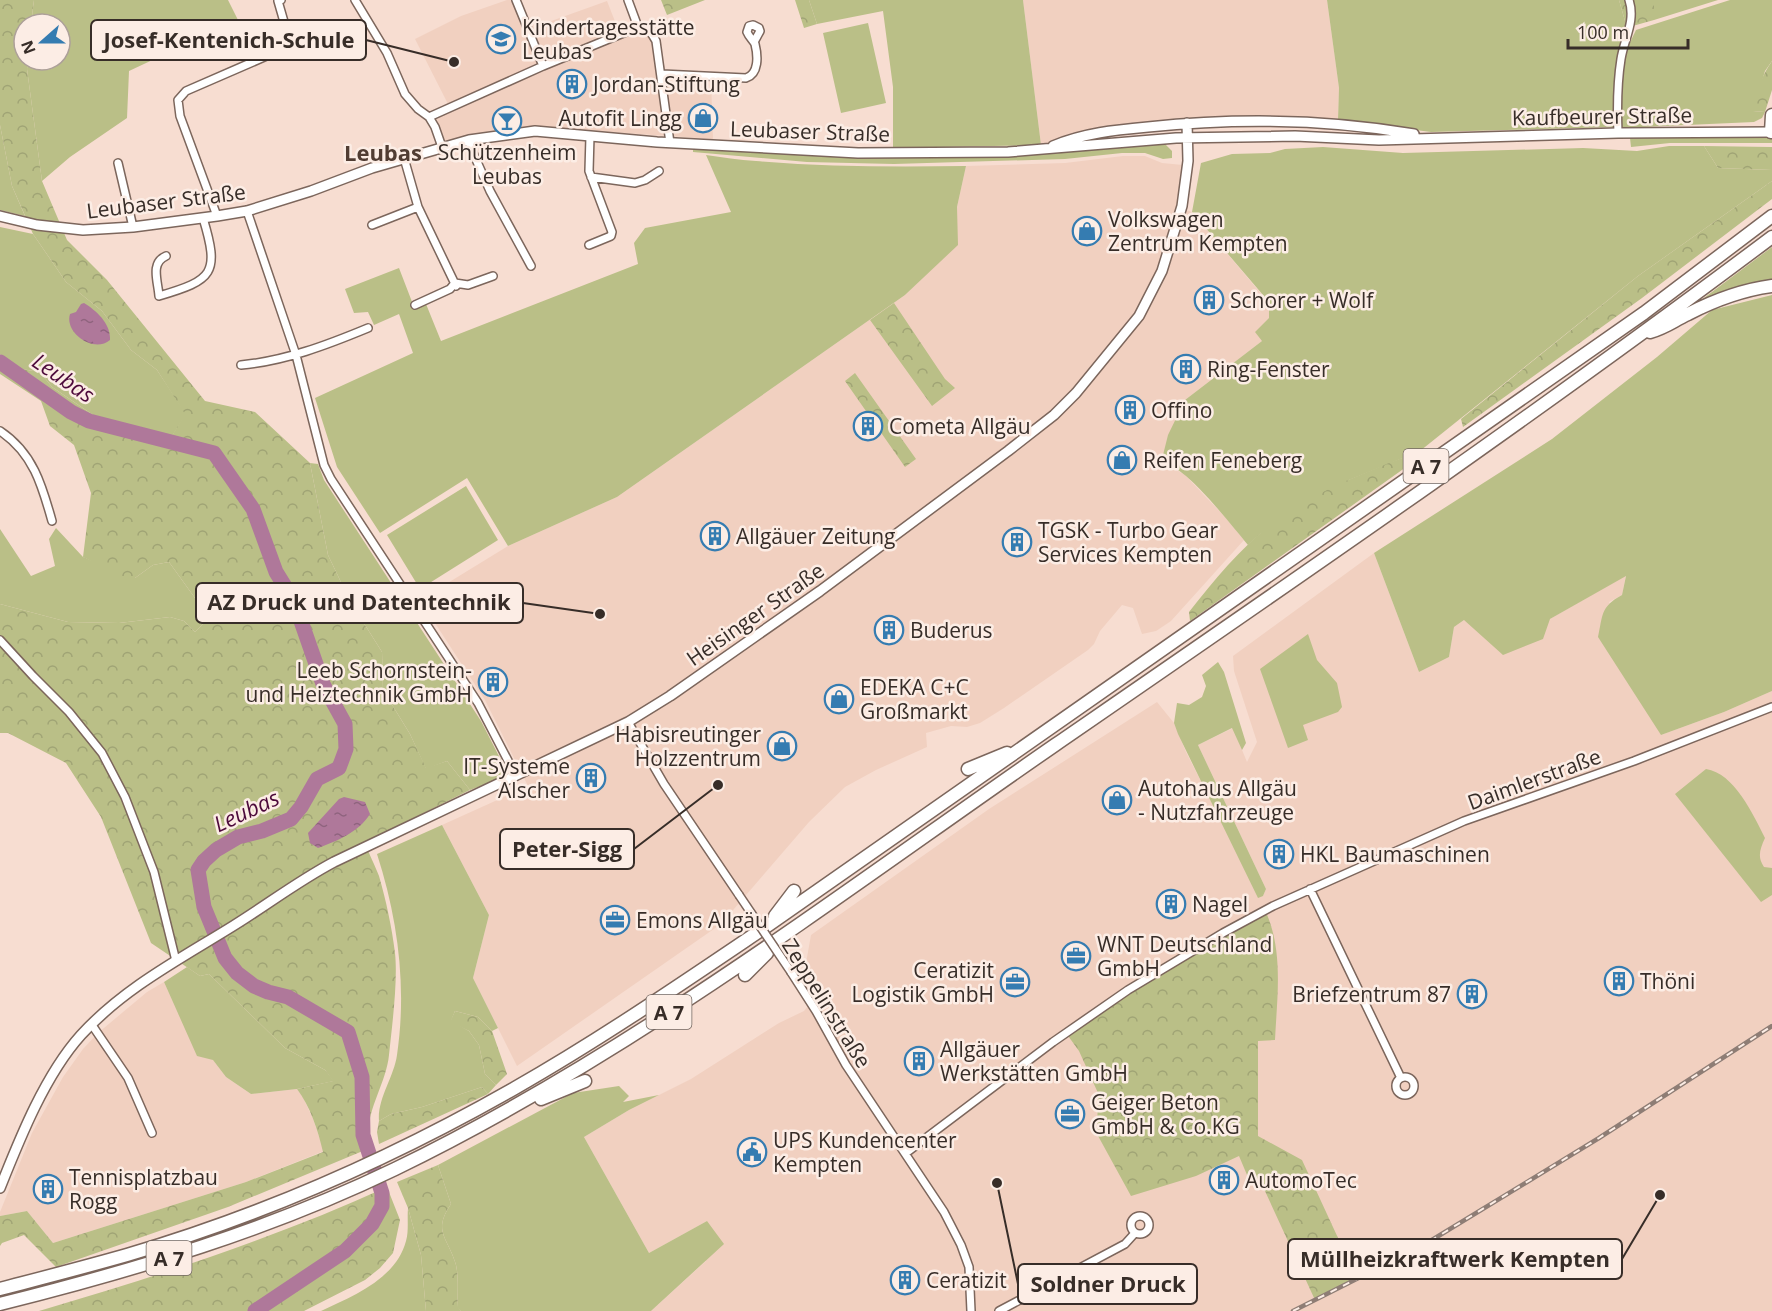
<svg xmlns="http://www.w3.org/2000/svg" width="1772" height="1311" font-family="'Open Sans',sans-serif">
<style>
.built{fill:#f1d0c0}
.grass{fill:#babf87}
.forest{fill:url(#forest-crowns)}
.water{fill:url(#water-ripples)}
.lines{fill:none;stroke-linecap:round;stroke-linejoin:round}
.river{stroke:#af789a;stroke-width:15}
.street-casing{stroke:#7c665c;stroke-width:10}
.secondary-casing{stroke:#7c665c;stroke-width:12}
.highway-casing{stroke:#7c665c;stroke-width:15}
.street{stroke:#fff;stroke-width:7}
.secondary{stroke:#fff;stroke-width:9}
.highway{stroke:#fff;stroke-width:12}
.rail-casing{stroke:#8e7d75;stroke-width:4.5}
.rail{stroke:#fcede5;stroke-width:2;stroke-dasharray:7;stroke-linecap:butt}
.street-bridge-casing{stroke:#7c665c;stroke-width:10;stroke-linecap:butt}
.street-bridge{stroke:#fff;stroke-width:7}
.labels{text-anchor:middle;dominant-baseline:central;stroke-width:5;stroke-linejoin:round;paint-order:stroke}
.shield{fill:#fcede5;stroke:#726761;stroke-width:1.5}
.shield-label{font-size:20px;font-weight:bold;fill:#372d28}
.poi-label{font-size:21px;fill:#372d28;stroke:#fcede5;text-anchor:start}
.street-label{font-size:21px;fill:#372d28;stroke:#fcede5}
.neighbourhood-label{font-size:22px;font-weight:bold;fill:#513d33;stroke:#fcede5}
.water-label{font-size:22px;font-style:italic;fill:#4d0a3b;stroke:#fcede5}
.leader{fill:none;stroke:#372d28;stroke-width:2}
.callout-dot{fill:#372d28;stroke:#fcede5;stroke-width:2}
.callout{fill:#fcede5;stroke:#372d28;stroke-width:2}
.callout-label{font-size:22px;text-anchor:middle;font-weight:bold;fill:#372d28}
</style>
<defs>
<pattern id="forest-crowns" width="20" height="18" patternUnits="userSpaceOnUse" patternTransform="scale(1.5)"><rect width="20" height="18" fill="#babf87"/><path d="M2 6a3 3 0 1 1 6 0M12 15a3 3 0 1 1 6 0" fill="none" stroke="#a0a475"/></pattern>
<pattern id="water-ripples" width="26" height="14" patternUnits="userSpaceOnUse" patternTransform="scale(1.5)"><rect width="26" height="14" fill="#af789a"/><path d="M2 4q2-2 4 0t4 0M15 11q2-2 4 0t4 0" fill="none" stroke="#8f637e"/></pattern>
</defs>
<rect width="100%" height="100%" fill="#f7ddd1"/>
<!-- built -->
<path class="built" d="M507 0H514L529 29 607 1 618 29 632 24 656 29 667 78 711 79 713 139 536 127 469 137 444 143 430 114 448 104 415 39 461 16Z
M1023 0H1327L1339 88 1338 120H1189L1091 130 1041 145Z
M1123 156H1145L1162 163 1183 165 1176 206 1192 212 1269 303V318L1262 341 1185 400 1173 468 1185 475 1225 517 1244 540 1171 621 1156 631 1142 634 1133 608 1122 605 1100 631 1094 644 1088 650 1004 708 980 723 967 727 951 726 926 733 927 747 876 770 845 787 809 822 721 924 517 1066 473 978 489 915 442 825 528 786 485 700 420 600 508 546 617 497 905 295 957 245V207L966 166 1065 163Z
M1374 553 1419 672 1449 657 1454 627 1464 620 1550 619 1626 575 1622 595 1609 602 1661 735 1724 712 1772 691V1311H651L706 1261 707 1221 649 1253 584 1137 629 1110 691 1079 779 1023 804 1011 819 992 806 963 811 935 989 809 1157 702 1174 723 1186 752 1213 805 1263 896 1266 889 1198 745 1233 728 1247 762 1257 742 1234 671 1233 656Z
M164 982 178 1013 226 1077 251 1094 297 1089 303 1097 313 1119 324 1151 246 1182 53 1243 27 1211 0 1216V1212L32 1133 63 1077 83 1049 98 1033 147 992Z"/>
<!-- grass -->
<path class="grass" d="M34 0H228L238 20 129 71 127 118 70 157 42 181 27 69 28 60H60V24H31Z
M809 0H1023L1041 145 893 148V87L883 11 817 24Z
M1327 0H1619L1625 21 1629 27 1620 55 1615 127 1431 132 1338 120 1339 88Z
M1654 0H1718L1654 20Z
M1730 0H1772V61L1765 71 1753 111 1765 112 1762 118 1754 122 1620 128 1618 94 1623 57 1636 30Z
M868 23 886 103 841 113 823 33Z
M0 125 12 186 25 216 0 210Z
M1630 138H1772V143H1670L1631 147Z
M1165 144 1172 151V158L1163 159 1145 153H1122L1065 159 894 164 807 162 693 152V147C799 156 904 160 1011 156 1062 154 1113 148 1165 144Z
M1669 146H1704L1718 168 1772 170V181L1638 276 1420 451 1349 480 1260 534 1248 545C1233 527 1193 476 1174 468 1170 467 1164 467 1160 467L1168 435 1185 400 1262 341 1255 332 1269 318V302L1192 212 1201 163 1232 154 1270 153 1285 149 1323 147 1403 153 1583 148 1637 151Z
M706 155C722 157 739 160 756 161 826 167 896 167 966 166L957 207 958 245 905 295 617 497 508 546 467 478 380 533 337 467 315 398 413 353 399 314 374 325 368 312 354 313 345 289 399 268 414 307 426 304 441 341 638 264 634 243 645 228 731 212Z
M0 227 33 234 66 282 102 311 131 350 157 370 186 414 167 444 142 429 99 419 52 387 40 372 15 368 0 354Z
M1772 247V281L1700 301Z
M1772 295V691L1724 712 1661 735 1598 637C1603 615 1600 607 1622 595L1626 576 1550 619 1543 639 1503 655 1464 620 1454 627 1449 657 1419 672 1374 553 1552 439 1657 357 1712 310Z
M310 463 318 464 324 480 481 721 506 770 501 778 470 790 447 761 426 769 410 734 383 690 382 652 350 601 328 555Z
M466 486 498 540 420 589 387 535Z
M56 528 83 557 135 578 153 565 169 562 200 605 203 624 195 632 184 621 170 617 119 623 68 622 0 604V529L31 576 55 566 49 539Z
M1308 634 1317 660 1337 683 1342 707 1338 712 1303 725 1308 740 1288 748 1260 669Z
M1218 662 1224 672 1246 743 1242 750 1232 728 1198 745 1266 889 1263 896 1258 898 1178 734 1174 723 1177 703 1189 705 1202 697 1206 686 1202 675Z
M1706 769C1734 773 1753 814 1765 838 1760 849 1757 857 1764 867L1772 868V895L1761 902 1675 794Z
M442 825 489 915 473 978 498 1028 492 1031 478 1017 455 1011 451 1021 469 1031 479 1045 485 1074 496 1085 488 1094 482 1087 422 1107 391 1114 379 1121C377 1099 394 1077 397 1055 407 987 398 919 377 854Z
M187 967 200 976 209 974 285 1048 325 1070 334 1081 297 1089 251 1094 226 1077 213 1060 197 1056 164 982Z
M619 1086 629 1096 623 1102 659 1095 629 1110 584 1137 649 1253 707 1221 724 1244 651 1311H461L458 1308C457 1294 459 1278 456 1265 448 1237 432 1232 451 1204L438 1165 573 1093Z
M408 1208 421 1255 426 1311H321C353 1296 396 1279 406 1241 409 1231 407 1218 408 1208Z"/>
<!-- forest -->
<path class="forest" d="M0 0H34L31 24H24V60H28L27 69 42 181 67 240 107 280 205 401 255 412 310 463 328 555 350 601 382 652 383 690 410 734 426 768 447 761 470 790 365 842C369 855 375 865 379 876 386 900 392 928 395 953 398 981 392 1026 389 1055 386 1086 361 1117 370 1148L228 1207 56 1267 24 1235 2 1243 0 1246V1216L27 1211 53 1243 246 1182 323 1152C318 1130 310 1106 297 1089L333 1081 325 1070 285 1048 209 974 200 976 151 943 101 817 66 763 8 733H0V604L68 622 119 623 170 617 184 621 195 632 203 624 200 605 169 562 153 565 135 578 128 579 83 557 91 493 74 445 50 426 41 401 0 374V354L15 368 40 372 52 387 99 419 142 429 167 444 185 414 157 370 131 350 102 311 66 282 33 234 12 186 0 125Z
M661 0H705L667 15Z
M795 0H809L817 24 804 28Z
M1619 0H1654V20L1629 27 1625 21Z
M1772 61V90L1765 112 1752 111C1756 93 1761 77 1772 61Z
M1704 146 1772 147V170L1718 168Z
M1772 181V199L1642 298 1463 427 1461 419 1638 276Z
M894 303 945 379 955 388 932 406 870 320Z
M855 373 916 459 905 467 845 381Z
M1420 451 1423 455 1190 621 1189 612C1222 570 1258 527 1306 501 1342 481 1381 466 1420 451Z
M1265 910C1284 951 1277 997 1275 1040L1258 1041V1136L1302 1160 1357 1279 1315 1300 1259 1178 1250 1182 1239 1156 1196 1176 1131 1196 1097 1134 1098 1093 1079 1051 1066 1033 1128 990Z
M455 1011 478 1017 492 1031 507 1074 496 1085 485 1074 479 1045 469 1031 450 1022Z
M482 1087 488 1094 379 1144 377 1132 379 1121 391 1114 422 1107Z
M438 1165 451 1204C432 1232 448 1237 456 1265 459 1278 457 1294 458 1307L461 1311H426L421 1255 408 1208 397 1182Z
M387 1187 400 1220 393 1253 380 1268 365 1280 304 1311H39C158 1276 275 1238 387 1187Z"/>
<!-- water -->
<path class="water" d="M84 303C97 311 111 324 110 340 94 354 64 333 70 314L76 312 81 304Z
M344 797 365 802 370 814C359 832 337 841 318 848L310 843 308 833 339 799Z"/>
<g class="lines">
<!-- river -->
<path class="river" d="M0 362 71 412 89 421 214 453 253 509 276 572 294 601 323 684 345 724 346 749 339 768 317 779 301 807 291 819 262 831 238 837 216 850 204 861 198 870 204 907 225 958 237 973 254 986 268 992 288 997 348 1032 362 1077 363 1135 382 1193V1206L372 1224 345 1251 255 1311"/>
<!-- street casing -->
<g class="street-casing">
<path id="street" d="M355 0 387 53 405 94 418 109 429 117 435 127 442 147
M516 0 543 66
M628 0 638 27
M662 74 746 78C759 74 758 56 755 44 753 40 749 37 747 32L749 26 753 25 759 28 760 31 754 42
M429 117 543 66 638 27C648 28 652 33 656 41L670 143
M1618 133C1617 108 1617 84 1621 59 1624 39 1636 21 1629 0
M469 140 470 146 490 191 531 266
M404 158 418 207 456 286
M118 163 133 227
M591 177 635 183 645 180 659 171
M247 211 296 355 324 465 331 479 478 703 516 776
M217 216 180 116 178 100 186 91 278 51 287 45 289 39 278 1 281 0
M372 225 418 207
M589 245 611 236 612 232 589 171 590 136
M166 256C150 263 158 281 159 296 213 280 220 274 203 218
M415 305 450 289 455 283 468 285 493 276
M241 365C285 361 327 345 368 328
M0 431C33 453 42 485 52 521
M0 640 33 676 69 712 102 753 125 797 154 872 176 961
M628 722 664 784 739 895
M1310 889 1401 1078
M791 972 816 1011 846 1065 944 1212 961 1245 969 1267 971 1311
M92 1025 128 1078 152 1133
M1396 1086a9 9 0 1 1 18 0a9 9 0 1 1-18 0Z
M906 1153 1053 1042 1128 990 1223 933 1273 906 1464 821 1634 761 1772 707
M1131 1225a9 9 0 1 1 18 0a9 9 0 1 1-18 0Z
M999 1311 1125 1244 1135 1233"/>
</g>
<!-- secondary casing -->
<g class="secondary-casing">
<path id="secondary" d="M1053 146C1084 133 1115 130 1148 127 1235 118 1327 119 1414 134
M0 216 37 225 83 230 133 227 217 216 247 211 311 191 372 168 469 140 535 131 657 142 858 153 1008 152 1176 138 1295 136 1379 140 1618 133 1772 132
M0 1188C20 1138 45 1075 81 1035 124 988 180 959 233 926 267 905 298 881 334 862L628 722 670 696 820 591 1008 451 1054 415 1076 393 1139 316 1162 271 1182 206 1188 161 1187 123"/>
</g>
<!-- highway casing -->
<g class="highway-casing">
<path id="highway" d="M1771 132 1772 115
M1650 332C1667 327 1673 321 1688 314 1715 300 1742 290 1772 286
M968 769 1007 753
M775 916 794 891
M745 975 767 953
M541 1099 585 1081
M0 1289C42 1278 85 1267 127 1255 260 1216 394 1157 515 1088 601 1039 684 982 767 926L1644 313 1772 216
M0 1304C136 1270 269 1230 395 1169 630 1055 841 893 1055 745 1296 579 1538 413 1772 237"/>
</g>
<!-- street -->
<use href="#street" class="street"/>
<!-- secondary -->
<use href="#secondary" class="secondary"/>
<!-- highway -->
<use href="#highway" class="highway"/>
<!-- rail casing -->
<g class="rail-casing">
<path id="rail" d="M1293 1311 1422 1246 1599 1138 1772 1026"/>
</g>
<!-- rail -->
<use href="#rail" class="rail"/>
<!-- street-bridge casing -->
<g class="street-bridge-casing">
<path id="street-bridge" d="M739 895 791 972"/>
</g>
<!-- street-bridge -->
<use href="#street-bridge" class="street-bridge"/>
</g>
<!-- icons -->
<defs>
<g id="school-ring" transform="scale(1.5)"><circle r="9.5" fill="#fcede5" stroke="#357cb1" stroke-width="1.5"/><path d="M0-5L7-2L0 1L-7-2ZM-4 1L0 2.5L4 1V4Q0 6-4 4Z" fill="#357cb1"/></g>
<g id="building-ring" transform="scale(1.5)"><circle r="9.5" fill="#fcede5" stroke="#357cb1" stroke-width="1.5"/><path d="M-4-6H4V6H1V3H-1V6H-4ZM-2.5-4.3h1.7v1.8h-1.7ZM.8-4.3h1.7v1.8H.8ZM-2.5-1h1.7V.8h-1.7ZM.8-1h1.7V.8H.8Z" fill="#357cb1"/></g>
<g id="shop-ring" transform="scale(1.5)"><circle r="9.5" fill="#fcede5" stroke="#357cb1" stroke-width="1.5"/><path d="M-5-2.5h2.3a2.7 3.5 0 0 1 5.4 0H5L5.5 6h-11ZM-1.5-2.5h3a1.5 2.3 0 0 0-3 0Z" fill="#357cb1"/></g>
<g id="bar-ring" transform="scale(1.5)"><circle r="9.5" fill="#fcede5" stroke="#357cb1" stroke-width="1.5"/><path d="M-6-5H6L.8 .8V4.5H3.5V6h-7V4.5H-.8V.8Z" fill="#357cb1"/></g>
<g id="office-ring" transform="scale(1.5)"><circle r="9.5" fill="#fcede5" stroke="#357cb1" stroke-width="1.5"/><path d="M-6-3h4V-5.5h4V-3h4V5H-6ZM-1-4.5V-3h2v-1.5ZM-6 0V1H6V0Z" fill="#357cb1"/></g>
<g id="civic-ring" transform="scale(1.5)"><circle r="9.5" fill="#fcede5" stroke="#357cb1" stroke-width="1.5"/><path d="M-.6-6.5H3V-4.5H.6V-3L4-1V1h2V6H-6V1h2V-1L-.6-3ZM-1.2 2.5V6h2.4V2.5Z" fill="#357cb1"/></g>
</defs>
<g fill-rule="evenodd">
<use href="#school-ring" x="501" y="39"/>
<use href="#building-ring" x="572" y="84"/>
<use href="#shop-ring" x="703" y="118"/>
<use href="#bar-ring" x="507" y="121"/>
<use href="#shop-ring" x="1087" y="231"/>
<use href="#building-ring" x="1209" y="300"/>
<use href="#building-ring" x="1186" y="369"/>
<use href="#building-ring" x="1130" y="410"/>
<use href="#building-ring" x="868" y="426"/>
<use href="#shop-ring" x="1122" y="460"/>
<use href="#building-ring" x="715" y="536"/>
<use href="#building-ring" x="1017" y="542"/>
<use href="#building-ring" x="889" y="630"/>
<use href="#building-ring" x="493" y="682"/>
<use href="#shop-ring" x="839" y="699"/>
<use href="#shop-ring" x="782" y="746"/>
<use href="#building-ring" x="591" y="778"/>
<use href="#shop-ring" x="1117" y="800"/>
<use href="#building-ring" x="1279" y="854"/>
<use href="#building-ring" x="1171" y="904"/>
<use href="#office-ring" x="615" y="920"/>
<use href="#office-ring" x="1076" y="956"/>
<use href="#building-ring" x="1619" y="981"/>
<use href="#office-ring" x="1015" y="982"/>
<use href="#building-ring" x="1472" y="994"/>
<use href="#building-ring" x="919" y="1061"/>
<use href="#office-ring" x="1070" y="1114"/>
<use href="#civic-ring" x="752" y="1152"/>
<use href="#building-ring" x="1224" y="1180"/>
<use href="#building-ring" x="48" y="1189"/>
<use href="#building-ring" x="905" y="1280"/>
</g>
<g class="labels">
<!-- shield labels -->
<g class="shield">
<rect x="1403.5" y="449" width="45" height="34" rx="4.5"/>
<rect x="646.5" y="995" width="45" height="34" rx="4.5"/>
<rect x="146.5" y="1241" width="45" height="34" rx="4.5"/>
</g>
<g class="shield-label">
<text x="1426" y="466">A 7</text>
<text x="669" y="1012">A 7</text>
<text x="169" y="1258">A 7</text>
</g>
<!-- poi labels -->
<g class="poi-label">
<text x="522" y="27">Kindertagesstätte<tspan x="522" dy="24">Leubas</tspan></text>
<text x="593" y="84">Jordan-Stiftung</text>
<text x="682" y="118" text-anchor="end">Autofit Lingg</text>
<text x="507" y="152" text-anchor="middle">Schützenheim<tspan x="507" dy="24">Leubas</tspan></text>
<text x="1108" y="219">Volkswagen<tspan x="1108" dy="24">Zentrum Kempten</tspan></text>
<text x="1230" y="300">Schorer + Wolf</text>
<text x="1207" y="369">Ring-Fenster</text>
<text x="1151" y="410">Offino</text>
<text x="889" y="426">Cometa Allgäu</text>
<text x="1143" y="460">Reifen Feneberg</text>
<text x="1038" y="530">TGSK - Turbo Gear<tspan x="1038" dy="24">Services Kempten</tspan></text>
<text x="736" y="536">Allgäuer Zeitung</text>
<text x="910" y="630">Buderus</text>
<text x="472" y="670" text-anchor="end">Leeb Schornstein-<tspan x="472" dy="24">und Heiztechnik GmbH</tspan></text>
<text x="860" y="687">EDEKA C+C<tspan x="860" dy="24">Großmarkt</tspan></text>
<text x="761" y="734" text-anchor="end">Habisreutinger<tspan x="761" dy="24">Holzzentrum</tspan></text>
<text x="570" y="766" text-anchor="end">IT-Systeme<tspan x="570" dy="24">Alscher</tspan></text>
<text x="1138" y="788">Autohaus Allgäu<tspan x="1138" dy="24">- Nutzfahrzeuge</tspan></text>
<text x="1300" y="854">HKL Baumaschinen</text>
<text x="1192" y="904">Nagel</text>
<text x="636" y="920">Emons Allgäu</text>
<text x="1097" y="944">WNT Deutschland<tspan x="1097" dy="24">GmbH</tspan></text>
<text x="994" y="970" text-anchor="end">Ceratizit<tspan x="994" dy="24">Logistik GmbH</tspan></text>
<text x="1640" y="981">Thöni</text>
<text x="1451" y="994" text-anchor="end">Briefzentrum 87</text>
<text x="940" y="1049">Allgäuer<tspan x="940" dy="24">Werkstätten GmbH</tspan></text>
<text x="1091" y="1102">Geiger Beton<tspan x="1091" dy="24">GmbH &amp; Co.KG</tspan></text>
<text x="773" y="1140">UPS Kundencenter<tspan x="773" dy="24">Kempten</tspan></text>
<text x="69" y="1177">Tennisplatzbau<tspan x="69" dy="24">Rogg</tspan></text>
<text x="1245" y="1180">AutomoTec</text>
<text x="926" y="1280">Ceratizit</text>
</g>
<!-- street labels -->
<g class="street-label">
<text transform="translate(1602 116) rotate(-1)">Kaufbeurer Straße</text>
<text transform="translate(810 131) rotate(2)">Leubaser Straße</text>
<text transform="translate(166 201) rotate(-7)">Leubaser Straße</text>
<text transform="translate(755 614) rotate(-35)">Heisinger Straße</text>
<text transform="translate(1534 779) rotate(-20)">Daimlerstraße</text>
<text transform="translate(827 1003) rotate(58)">Zeppelinstraße</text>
</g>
<!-- neighbourhood labels -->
<g class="neighbourhood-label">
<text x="383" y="152">Leubas</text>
</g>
<!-- water labels -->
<g class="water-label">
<text transform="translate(64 377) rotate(34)">Leubas</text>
<text transform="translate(246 810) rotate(-25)">Leubas</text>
</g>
</g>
<!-- callouts -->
<path class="leader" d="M454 62L366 40M600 614L523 603M718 785L634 849M1660 1195L1622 1259M997 1183L1018 1284"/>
<g class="callout-dot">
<circle cx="454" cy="62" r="6"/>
<circle cx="600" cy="614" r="6"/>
<circle cx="718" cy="785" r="6"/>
<circle cx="1660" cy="1195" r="6"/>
<circle cx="997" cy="1183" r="6"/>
</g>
<g class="callout">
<rect x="91" y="20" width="275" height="40" rx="6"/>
<rect x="196" y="583" width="327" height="40" rx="6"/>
<rect x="500" y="829" width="134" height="40" rx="6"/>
<rect x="1288" y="1239" width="334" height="40" rx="6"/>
<rect x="1018" y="1264" width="179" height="40" rx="6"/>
</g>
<g class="callout-label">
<text x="229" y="48">Josef-Kentenich-Schule</text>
<text x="359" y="610">AZ Druck und Datentechnik</text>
<text x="567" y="857">Peter-Sigg</text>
<text x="1455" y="1267">Müllheizkraftwerk Kempten</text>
<text x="1108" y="1292">Soldner Druck</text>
</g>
<!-- north arrow -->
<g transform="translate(42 42) rotate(249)"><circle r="28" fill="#fcede5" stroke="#ada099" stroke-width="1.5"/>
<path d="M0-4.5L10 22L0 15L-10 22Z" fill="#357cb1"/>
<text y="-9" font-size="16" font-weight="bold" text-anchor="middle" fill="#372d28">N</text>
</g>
<!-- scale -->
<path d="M1568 39v9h120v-9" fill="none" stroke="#372d28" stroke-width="3"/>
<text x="1577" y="39" font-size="18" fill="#372d28" stroke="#fcede5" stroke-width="4.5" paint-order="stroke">100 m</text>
</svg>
